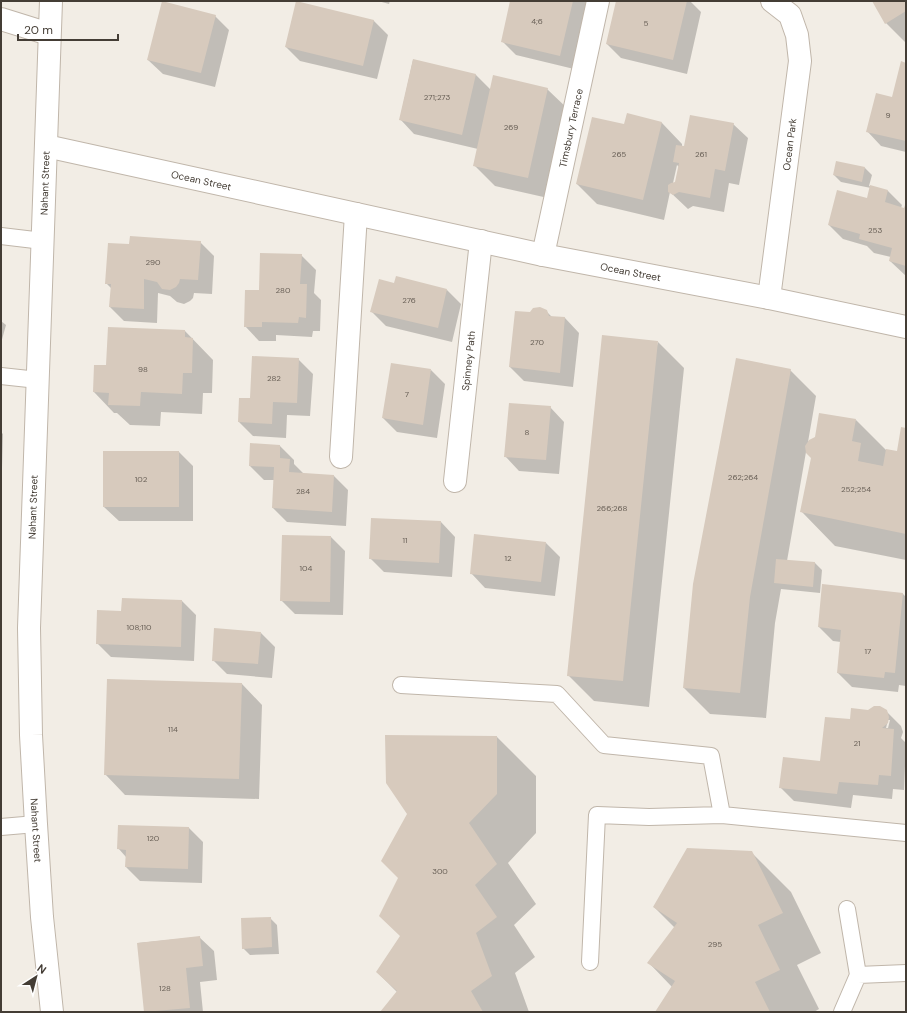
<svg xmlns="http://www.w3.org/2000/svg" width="907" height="1013" font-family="'DM Sans',sans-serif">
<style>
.shadow{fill:#0003;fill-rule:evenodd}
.building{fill:#d7cabd}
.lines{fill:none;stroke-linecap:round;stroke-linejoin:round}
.service-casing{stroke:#c0b6aa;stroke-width:18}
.minor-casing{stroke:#c0b6aa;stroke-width:24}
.tertiary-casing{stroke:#c0b6aa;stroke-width:24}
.service{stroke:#fff;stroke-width:16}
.minor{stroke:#fff;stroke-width:22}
.tertiary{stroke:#fff;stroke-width:22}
.labels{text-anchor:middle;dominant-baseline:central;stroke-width:3.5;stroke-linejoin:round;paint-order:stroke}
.number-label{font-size:8px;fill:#696057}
.street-label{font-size:10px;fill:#443d35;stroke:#fff}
</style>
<rect width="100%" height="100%" fill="#f2ede5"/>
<!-- shadow -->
<path class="shadow" d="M378 1H390L389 4Z
M511 1H590L574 69 516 55 502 41Z
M617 1H690L701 12 687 74 621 58 607 44Z
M873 1H906V43L886 23Z
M215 16 229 30 215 87 163 74 148 60Z
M373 20 388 35 377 79 300 61 286 47Z
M413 60 476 75 491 90 547 89 568 109 548 198 495 186 474 165 478 149 414 134 400 119Z
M906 64V152L881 146 867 131 893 99Z
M627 115 662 123 682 144V147H685L733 124 748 138 739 185 729 183 724 212 693 206 688 209 670 192 664 220 597 204 577 184 625 125ZM677 165 679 167 676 183H673Z
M865 168 872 175 869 186 888 191 902 205 901 208 905 209 906 204V276L890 261 891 257 874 253 867 246 843 239 829 225 868 199 871 188 841 182 834 175Z
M200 242 214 256 212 294 194 293 193 298 190 301 184 304 177 302 170 296 158 293 157 323 124 321 110 307 112 289 106 283 130 245Z
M301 255 316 270 314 293 321 300 320 331H313L312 337 276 335V341H259L245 326 260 291Z
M447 290 461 304 452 342 386 326 371 311Z
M546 311 552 317 565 318 579 333 573 387 524 381 510 367 530 313Z
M1 321 6 325 1 343Z
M185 331 213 360 212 393H203L202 414 161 412 160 426 130 425 117 413H114L94 392 95 366H107Z
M658 342 684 368 649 707 594 701 568 675Z
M298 359 313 374 310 416 287 415 286 438 253 436 239 422 251 399Z
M431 370 445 384 437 438 397 432 383 418Z
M790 370 816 396 808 442 856 420 886 450 898 452 906 429V560L835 546 802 512 812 458 806 452 787 561 815 563 822 570 820 593 781 589 775 623 766 718 710 714 684 688Z
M550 407 564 422 559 474 519 471 505 456Z
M1 432 3 434 1 503Z
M280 446 294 460V464L304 474 334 476 348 490 346 526 287 522 273 508 275 480H264L250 466Z
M104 452H179L193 466V521H119L104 507Z
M441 522 455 537 452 577 384 572 370 558Z
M331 537 345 551 343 615 295 614 281 600Z
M546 543 560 557 555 596 485 588 471 573Z
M823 586 903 594 906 597V686L899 685 898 692 852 687 838 673 841 642 833 641 819 627Z
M182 601 196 615 194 661 111 657 97 643Z
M261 633 275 647 272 678 227 674 213 660Z
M242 684 262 705 259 799 125 795 105 774Z
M886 711 901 726 903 732 901 738 906 743 904 790 893 789 892 799 853 795 851 808 794 801 780 787 820 763ZM888 720H890L888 728H886Z
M497 737 536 776V833L508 863 536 904 514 925 535 957 515 973 529 1012H382L398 993 377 972 401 936Z
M119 826 189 828 203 842 202 883 140 881 126 867V857L118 848Z
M751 852 791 892 821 953 797 965 819 1009 814 1012H656L672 987 649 963 675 928 654 907Z
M270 918 277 925 279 954 250 955 243 948Z
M199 937 214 951 217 980 200 982 203 1012H145L138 943Z"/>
<!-- building -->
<path class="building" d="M162 1 216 15 201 73 147 60Z
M296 1 374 20 363 66 285 47Z
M510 1H573L560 56 501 42Z
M616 1H687L673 60 606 44Z
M872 1H906V11L885 24Z
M413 59 476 74 462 135 399 120Z
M901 61 906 63V141L866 132 876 93 892 97Z
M493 75 548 88 528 178 473 166Z
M627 113 662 122 643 200 576 184 592 117 624 124Z
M690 115 734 123 725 171 715 169 710 198 679 192 673 195 668 192V185L671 183 675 182 679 163 673 162 676 145 684 146Z
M836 161 865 167 862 182 833 175Z
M870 185 888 190 885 202 904 208 906 202V266L889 261 892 248 859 239 860 234 828 225 837 190 867 198Z
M130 236 201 241 198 280 180 279 179 283 176 287 170 290 162 289 157 282 144 279V309L109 307 111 284H105L108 243 129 244Z
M260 253 302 254 300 284H307L306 318 299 317 298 323 262 322V327H244L245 290H259Z
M396 276 447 289 438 328 370 312 379 279 394 283Z
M540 307 547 310 549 316 565 317 560 373 509 367 515 311 530 312 533 308Z
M108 327 185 330V337L193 338 192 373H183L182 394 141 392 140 406 108 405 109 393 93 392 94 365H106Z
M602 335 658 341 623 681 567 676Z
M252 356 299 358 297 403 273 402 272 424 238 422 239 398H250Z
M736 358 791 369 750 597 740 693 683 688 693 584Z
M391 363 431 369 423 425 382 418Z
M509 403 551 406 546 460 504 457Z
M819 413 856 419 852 441 861 443 858 461 883 466 886 449 897 451 901 427 906 428V534L800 512 811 458 806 453 805 446 809 440 815 437Z
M250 443 280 445V458L290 459 289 472 334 475 332 512 272 508 274 467 249 466Z
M103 451H179V507H103Z
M371 518 441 521 439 563 369 559Z
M474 534 546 542 541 582 470 574Z
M282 535 331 536 330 602 280 601Z
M776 559 815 562 813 587 774 583Z
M822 584 903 593 895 673 885 672 884 678 837 673 841 630 818 627Z
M122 598 182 600 181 647 96 644 97 610 121 611Z
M214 628 261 632 258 664 212 661Z
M107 679 242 683 239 779 104 775Z
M874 706H880L887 710 889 717 888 723 882 728 894 729 891 776 879 775 878 785 839 782 837 794 779 788 783 757 820 761 825 717 850 719 851 708 868 710Z
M385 735 497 736V794L469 823 497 864 475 885 497 917 476 933 492 976 471 991 483 1012H380L397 991 376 972 400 936 379 916 398 878 381 861 407 814 386 783Z
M118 825 189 827 188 869 125 867 126 850 117 849Z
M687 848 752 851 783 913 758 925 780 970 755 982 770 1012H655L675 981 647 963 677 923 653 907Z
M271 917 272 947 242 949 241 918Z
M200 936 203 966 186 968 190 1008 144 1012 137 943Z"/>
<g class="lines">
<!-- service casing -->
<g class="service-casing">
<path id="service" d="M1 236 43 241
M1 376 38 380
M401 685 557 694 604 745 711 756 722 815 906 833
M1 827 36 824
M847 909 858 975
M590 962 597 815 649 817 722 815
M842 1012 858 975 906 973"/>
</g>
<!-- minor casing -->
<g class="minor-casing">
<g id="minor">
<path d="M1 19 49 34"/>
<path id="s1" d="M543 255 598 1"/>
<path id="s2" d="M769 298 800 61 797 35 790 15 772 1"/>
<path d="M341 457 356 214"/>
<path id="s3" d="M455 481 481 241"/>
</g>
</g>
<!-- tertiary casing -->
<g class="tertiary-casing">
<g id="tertiary">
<path id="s4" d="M51 1 29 628 31 735 36 824 42 917 52 1012"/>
<path id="s5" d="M46 146 543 255 769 298 906 327"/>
</g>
</g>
<!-- service -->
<use href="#service" class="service"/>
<!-- minor -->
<use href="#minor" class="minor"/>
<!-- tertiary -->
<use href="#tertiary" class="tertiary"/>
</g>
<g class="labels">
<!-- number labels -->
<g class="number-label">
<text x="537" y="21">4;6</text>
<text x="646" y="23">5</text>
<text x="437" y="97">271;273</text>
<text x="888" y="115">9</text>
<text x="511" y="127">269</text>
<text x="619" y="154">265</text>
<text x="701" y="154">261</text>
<text x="875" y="230">253</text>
<text x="153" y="262">290</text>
<text x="283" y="290">280</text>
<text x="409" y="300">276</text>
<text x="537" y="342">270</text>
<text x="143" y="369">98</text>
<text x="274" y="378">282</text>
<text x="407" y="394">7</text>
<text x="527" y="432">8</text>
<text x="743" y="477">262;264</text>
<text x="141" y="479">102</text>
<text x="856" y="489">252;254</text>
<text x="303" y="491">284</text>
<text x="612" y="508">266;268</text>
<text x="405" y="540">11</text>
<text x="508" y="558">12</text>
<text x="306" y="568">104</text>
<text x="139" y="627">108;110</text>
<text x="868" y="651">17</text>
<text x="173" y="729">114</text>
<text x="857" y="743">21</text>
<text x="153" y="838">120</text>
<text x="440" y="871">300</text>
<text x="715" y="944">295</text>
<text x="165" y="988">128</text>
</g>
<!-- street labels -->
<g class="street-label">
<text stroke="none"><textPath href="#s1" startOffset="130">Timsbury Terrace</textPath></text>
<text stroke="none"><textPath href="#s2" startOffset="155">Ocean Park</textPath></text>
<text stroke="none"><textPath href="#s5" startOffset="159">Ocean Street</textPath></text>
<text transform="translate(45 183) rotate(-88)">Nahant Street</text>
<text stroke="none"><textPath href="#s5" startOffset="598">Ocean Street</textPath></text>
<text stroke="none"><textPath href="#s3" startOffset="121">Spinney Path</textPath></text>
<text transform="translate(33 507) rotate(-88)">Nahant Street</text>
<text stroke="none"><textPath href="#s4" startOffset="830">Nahant Street</textPath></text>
</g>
</g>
<!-- border -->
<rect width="907" height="1013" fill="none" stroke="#443d35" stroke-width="4"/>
<!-- north arrow -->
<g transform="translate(36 977) rotate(36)" stroke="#ffffff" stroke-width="3" paint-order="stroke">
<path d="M0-3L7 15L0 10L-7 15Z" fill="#443d35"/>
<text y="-6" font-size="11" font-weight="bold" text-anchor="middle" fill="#443d35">N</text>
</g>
<!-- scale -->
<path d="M18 34v6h100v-6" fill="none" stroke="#443d35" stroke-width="2"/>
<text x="24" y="34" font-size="12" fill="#443d35" stroke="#ffffff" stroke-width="3" paint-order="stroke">20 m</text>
</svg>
